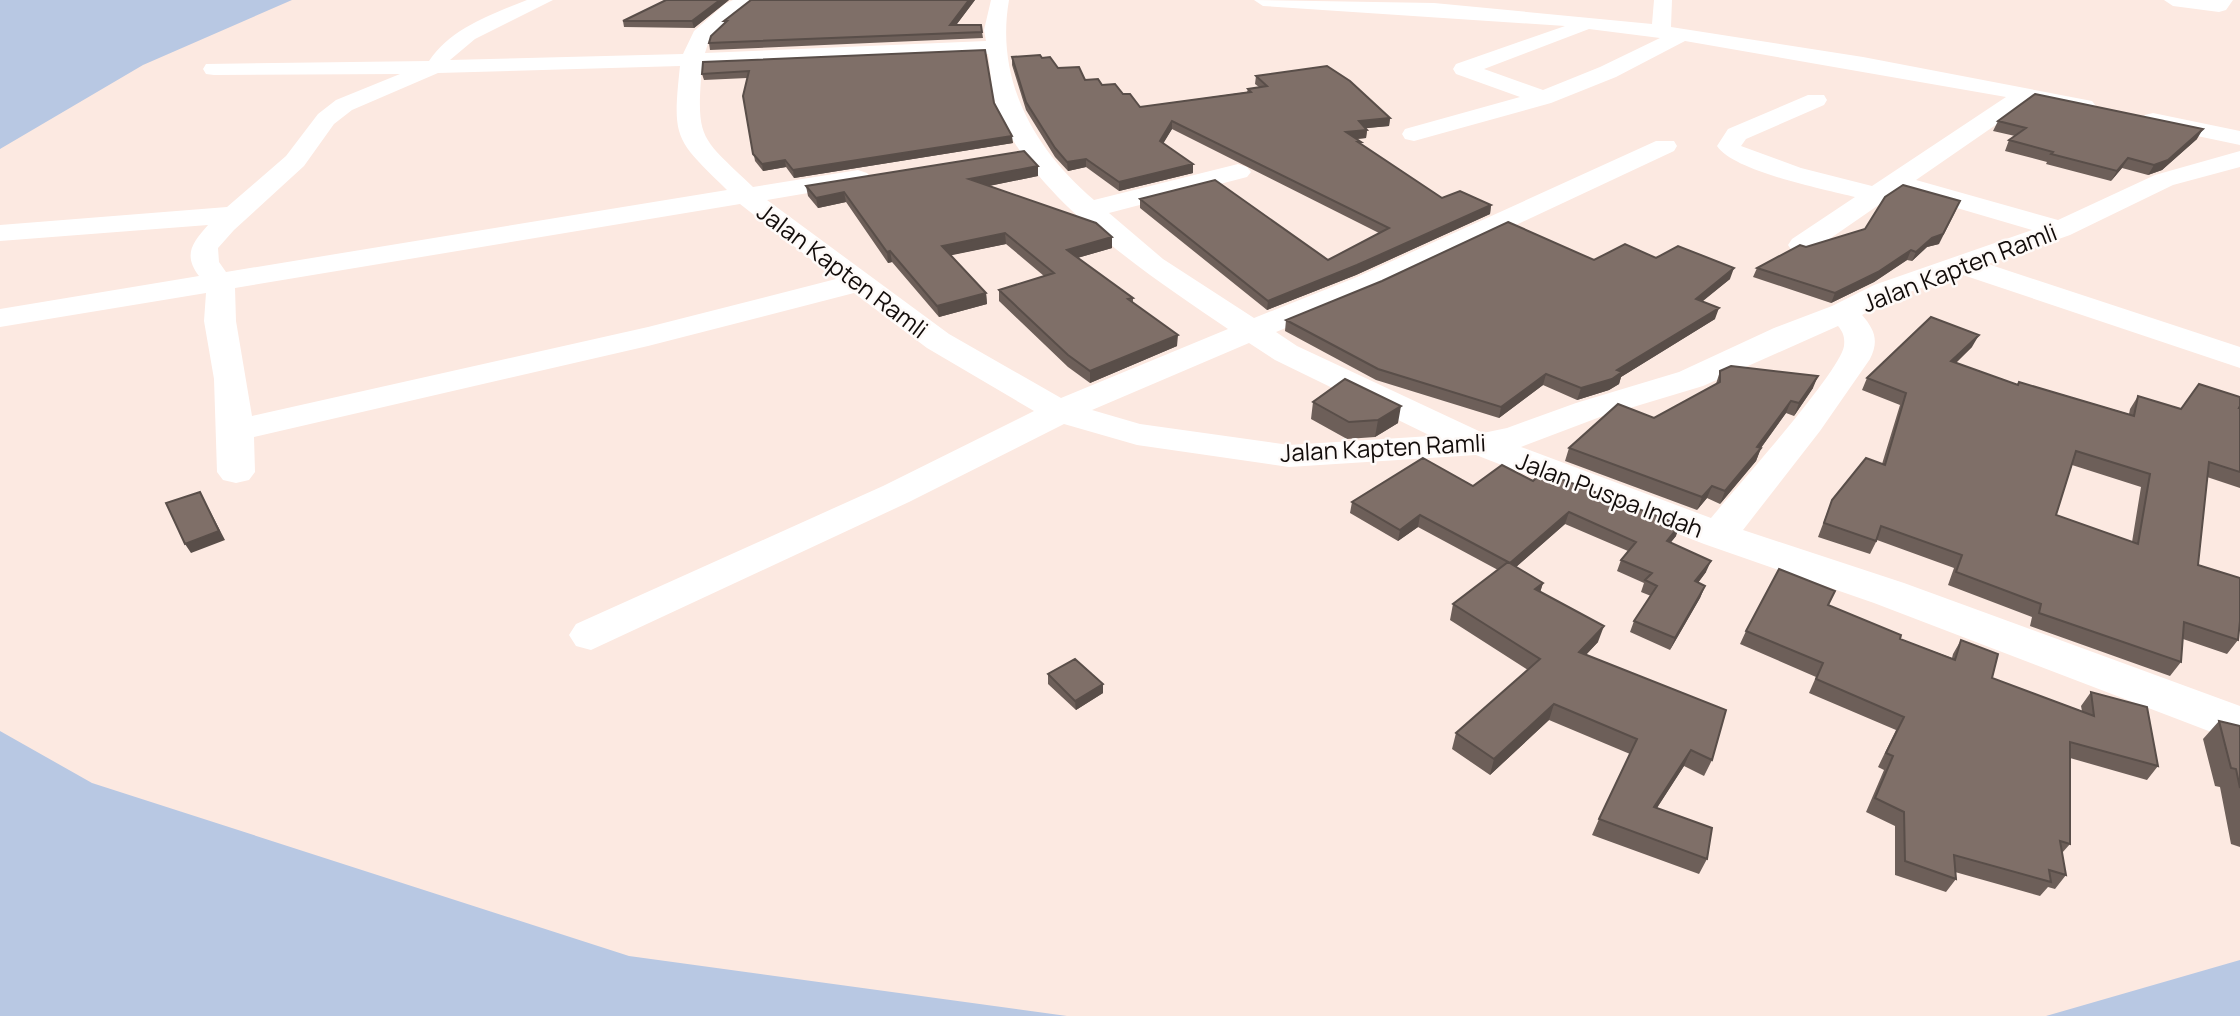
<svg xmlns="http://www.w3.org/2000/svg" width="2240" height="1016" font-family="Manrope,sans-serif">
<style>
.water{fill:#b8c8e3}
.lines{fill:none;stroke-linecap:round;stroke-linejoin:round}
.minor{fill:#fff;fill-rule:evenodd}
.wall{fill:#6d5f59;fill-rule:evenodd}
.shaded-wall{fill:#594e49}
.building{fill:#7f6f68;stroke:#594e49;stroke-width:2;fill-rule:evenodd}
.labels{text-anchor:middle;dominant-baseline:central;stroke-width:5;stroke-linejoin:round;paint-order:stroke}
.street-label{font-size:24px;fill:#120c0a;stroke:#fefaf8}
</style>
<rect width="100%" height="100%" fill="#fce9e1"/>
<!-- water -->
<path class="water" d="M0 0H292L143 65 0 149Z
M0 731 92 783 629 956 1067 1016H0Z
M2240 960V1016H2046Z"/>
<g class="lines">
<!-- minor -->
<path class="minor" d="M527 0H553L475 39 450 60 683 54 694 31 725 4 733 0H756L710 37 705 53 986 41 984 30 991 0H1009C995 80 1034 149 1094 200L1238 164 1247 167 1251 172 1247 177 1109 213 1163 259 1254 318 1357 277 1656 141H1674L1677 146 1674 151 1379 289 1276 332 1297 346 1483 433 1507 428 1576 403 1679 372 1774 328 1832 306 1874 285 2032 230 1899 191 1812 251 1802 254 1792 251 1788 245 1792 239 1855 197C1823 189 1733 171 1717 146L1728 129 1808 95H1824L1827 100 1824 105 1746 139 1741 146 1801 168 1872 186 2006 97 1685 41 1616 77 1551 103 1414 141 1405 139 1402 134 1405 129 1520 97 1456 74 1453 69 1456 64 1565 26 1263 6 1254 0 1434 3 1652 24 1654 0H1672L1671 27 1863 57 2092 101 2096 106 2092 111 2084 113 2029 102 1916 180 2058 220 2155 175 2240 151V167L2173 185 2070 235 1988 264 2240 347V368L1960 274 1896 297 1862 315C1875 330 1879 341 1870 359L1820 431 1743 530 1904 583 2240 706V743L1874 603 1704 544 1476 455 1289 467 1137 445 1064 424 909 502 591 650 576 646 569 635 576 624 883 486 1034 411 927 348 854 293 648 346 254 437 255 472 249 480 236 483 223 480 217 472 214 379 204 321 206 293 0 327V309L199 276C183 255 192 243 208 225L0 241V225L227 207 286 156 318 114 336 100 400 74 214 75 206 74 203 69 206 64 429 61C451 28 492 14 527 0ZM1589 29 1660 38 1600 67 1543 90 1484 69ZM988 54C991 72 991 94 998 111 1035 201 1150 276 1228 329L1061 398 949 334 767 200 867 183 871 178 867 173 858 170 753 187C700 136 696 141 702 66ZM680 66C672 140 675 139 727 190L226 272 219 262 218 248 234 230 304 166 334 124 352 110 438 73ZM740 204 836 279 648 327 252 416 236 321 235 288ZM1838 326C1843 332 1845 337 1844 346 1840 372 1734 490 1711 518L1521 447 1600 417 1703 386ZM1249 343 1275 360 1431 436 1289 445 1140 424 1092 410Z
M2164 0H2233L2226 10 2219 12 2173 6Z
M2153 113 2240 131V145L2145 125 2141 120 2145 115Z"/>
</g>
<!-- wall -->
<path class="wall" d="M729 0 694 28 624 27 623 21Z
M975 0 956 25 982 32 983 38 710 50 709 43 725 24 724 21Z
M1012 57 1042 58 1058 68 1123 94 1140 107 1247 92 1248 89 1259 87 1255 84 1256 76 1390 118 1389 126 1366 128 1367 130 1366 138 1357 139 1360 144 1442 198 1491 205 1490 214 1356 275 1267 310 1140 208V199L1328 260 1379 233 1172 129 1163 143 1193 173 1119 191 1086 167 1068 171 1055 157 1026 110 1012 65Z
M703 62 994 103 1013 143 794 178 786 167 763 171 755 161 743 96 747 78 704 80 702 74Z
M1998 121 2197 139 2162 170 2148 175 2122 168 2111 181 2046 164 2047 162 2005 151 2009 140 2015 136 1993 131Z
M1038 176 988 186 1112 248 1077 258 1133 298V303L1177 346 1090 383 1068 367 999 301V290L1044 276 1006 244 950 255 986 293 987 304 939 317 892 262 888 263 846 202 818 208 808 196 806 186Z
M1865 229 1939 244 1927 247 1912 261 1907 260 1874 282 1831 303 1753 277 1757 268 1806 247Z
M1656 258 1730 279 1702 301 1715 319 1621 377 1619 384 1609 390 1577 400 1543 385 1499 418 1376 380 1285 331 1286 320 1594 260Z
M1972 347 1956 363 2018 385 2019 382 2129 414 2130 409 2138 396 2181 409 2240 408V488L2207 477 2198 565 2238 640 2227 654 2183 639 2181 662 2170 676 2030 626 2032 617 1948 585 1954 568 1877 540 1870 554 1818 537 1832 500 1882 464 1900 405 1862 390 1867 378ZM2072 465 2141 487 2132 542 2056 515Z
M1720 371 1813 388 1794 416 1786 413 1761 448 1756 461 1720 504 1707 498 1697 510 1565 461 1569 448 1654 418 1716 384Z
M1313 402 1398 423 1375 437 1347 439 1311 419Z
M1533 481 1676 536 1671 542 1706 572 1698 583 1705 586 1700 598 1670 650 1630 632 1634 621 1651 596 1641 592 1644 583 1617 571 1621 560 1628 551 1565 524 1516 567 1543 583 1540 592 1598 642 1586 655 1712 760 1704 776 1684 766 1657 808 1707 859 1699 874 1592 835 1599 819 1630 754 1549 720 1490 775 1452 749 1456 733 1528 670 1450 620 1453 604 1498 570 1418 527 1398 541 1350 513 1352 502 1473 486Z
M1828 605 1900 639 1952 658 1953 654 1961 640 1992 678 2082 711 2081 706 2091 692 2158 766 2147 780 2070 758V844L2062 853 2066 875 2055 889 2048 887 2040 896 1955 872 1956 879 1946 892 1895 875V826L1866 812 1884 770 1878 767 1896 730 1809 693 1816 677 1740 644 1746 631Z
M1048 674 1103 684V693L1076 710 1048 684Z
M2219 721 2240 726V847L2231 844 2220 787 2215 786 2203 739Z"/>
<!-- shaded-wall -->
<path class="shaded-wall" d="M720 0H729L694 28 692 21Z
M969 0H975L951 32 950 25Z
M1390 118 1389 126 1358 129 1359 121Z
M1172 121V129L1160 149V141Z
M2203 129 2197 139 2162 170 2148 175 2154 165Z
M1367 130 1366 138 1345 140 1346 132Z
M1012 136 1013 143 794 178 793 170Z
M2128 158 2122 168 2111 181 2117 171Z
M1086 159V167L1068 171 1067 162Z
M785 160 786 167 763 171 762 164Z
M1193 164V173L1119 191V182Z
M1038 166V176L970 190 969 179Z
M844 192 846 202 818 208 816 198Z
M1491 205 1490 214 1356 275 1267 310 1268 301Z
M1956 210 1939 244 1927 247 1912 261 1916 252Z
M1005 233 1006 244 943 257 942 246Z
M1112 237V248L1067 261V250Z
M1911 250 1907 260 1874 282 1831 303 1835 293Z
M890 251 892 262 888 263 887 252Z
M1734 268 1730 279 1692 310 1696 299Z
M986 293 987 304 939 317 937 306Z
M1719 308 1715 319 1621 377 1619 384 1609 390 1577 400 1581 388 1617 370Z
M1178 335 1177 346 1090 383V371Z
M1979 335 1972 347 1944 374 1951 361Z
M1546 374 1543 385 1499 418 1501 407Z
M1818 376 1813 388 1794 416 1799 403Z
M1791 401 1786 413 1755 456 1761 448 1756 461 1720 504 1725 491Z
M1401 406 1398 423 1375 437 1378 420Z
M1712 486 1707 498 1697 510 1702 497Z
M200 492 225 540 191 553 185 544Z
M1569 512 1565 524 1507 575 1510 563Z
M1420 515 1418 527 1398 541 1400 530Z
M1680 525 1676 536 1663 552 1667 541Z
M1711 561 1706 572 1690 593 1695 581Z
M1543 583 1538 599 1535 589Z
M1705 586 1700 598 1670 650 1675 638Z
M1604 626 1598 642 1573 668 1579 652Z
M1103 684V693L1076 710 1075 701Z
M1554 704 1549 720 1490 775 1494 759Z
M1691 750 1684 766 1647 823 1654 807Z"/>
<!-- building -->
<path class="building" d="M666 0H720L692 21H623Z
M751 0H969L950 25H981L982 32 709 43 711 36 727 21H724Z
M985 50 994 103 1012 136 793 170 785 160 762 164 753 154 743 96 749 71 702 74 703 62Z
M1040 55 1042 58 1050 57 1058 68 1079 67 1085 80 1098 79 1102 85 1115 84 1123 94H1130L1140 107 1251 92 1248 89 1267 86 1256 76 1327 66 1350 81 1390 118 1359 121 1367 130 1346 132 1361 142H1358L1442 198 1460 191 1491 205 1357 265 1268 301 1140 199 1215 180 1328 260 1389 228 1172 121 1160 141 1193 164 1119 182 1086 159 1067 162 1055 148 1026 102 1012 57Z
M2035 94 2203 129 2168 160 2154 165 2128 158 2117 171 2051 154 2053 152 2009 140 2026 128 1998 121Z
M1024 151 1038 166 969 179 1096 223 1112 237 1067 250 1133 298 1128 299 1178 335 1090 371 1068 355 999 290 1054 273 1005 233 942 246 986 293 937 306 890 251 887 252 844 192 816 198 806 186Z
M1903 185 1960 201 1943 234 1932 238 1916 252 1911 250 1878 272 1835 293 1757 268 1800 245 1806 247 1865 229 1885 197Z
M1508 222 1594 260 1625 244 1656 258 1678 246 1734 268 1696 299 1719 308 1617 370 1622 372 1612 379 1581 388 1546 374 1501 407 1378 369 1286 320 1382 281Z
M1931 317 1979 335 1951 361 2018 385 2019 382 2134 416 2138 396 2181 409 2199 384 2240 397V406L2239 408H2240V472L2209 462 2198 565 2240 578V621L2238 640 2184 622 2181 662 2039 613 2041 604 1956 572 1962 555 1881 526 1876 541 1824 523 1832 500 1866 458 1885 465 1906 393 1867 378ZM2076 451 2150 474 2138 544 2056 515Z
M1731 366 1818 376 1799 403 1791 401 1757 447 1761 448 1725 491 1712 486 1702 497 1569 448 1618 404 1654 418 1720 382V371Z
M1345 379 1401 406 1378 420 1349 422 1313 402Z
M1423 458 1473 486 1502 465 1533 481 1543 472 1680 525 1667 541 1711 561 1695 581 1705 586 1675 638 1634 621 1657 586 1645 580 1652 573 1621 560 1636 542 1569 512 1510 563 1420 515 1400 530 1352 502Z
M200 492 219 531 185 544 166 503Z
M1508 562 1543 583 1535 589 1604 626 1579 652 1726 710 1712 760 1691 750 1654 807 1712 828 1707 859 1599 819 1637 739 1554 704 1494 759 1456 733 1540 659 1453 604Z
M1779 569 1835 591 1828 605 1901 635 1900 639 1955 660 1961 640 1998 654 1992 678 2094 716 2091 692 2147 707 2158 766 2070 742V844L2060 841 2066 875 2049 870 2051 882 1954 855 1956 879 1905 861 1904 812 1875 798 1893 756 1886 753 1904 717 1816 679 1823 663 1746 631Z
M1075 659 1103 684 1075 701 1048 674Z
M2219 721 2240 726V788L2236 769 2231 768Z"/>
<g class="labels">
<!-- street labels -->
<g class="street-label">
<text transform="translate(1959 267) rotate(-21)">Jalan Kapten Ramli</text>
<text transform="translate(843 270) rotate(37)">Jalan Kapten Ramli</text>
<text transform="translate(1383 447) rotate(-3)">Jalan Kapten Ramli</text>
<text transform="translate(1610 494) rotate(21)">Jalan Puspa Indah</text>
</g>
</g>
</svg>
